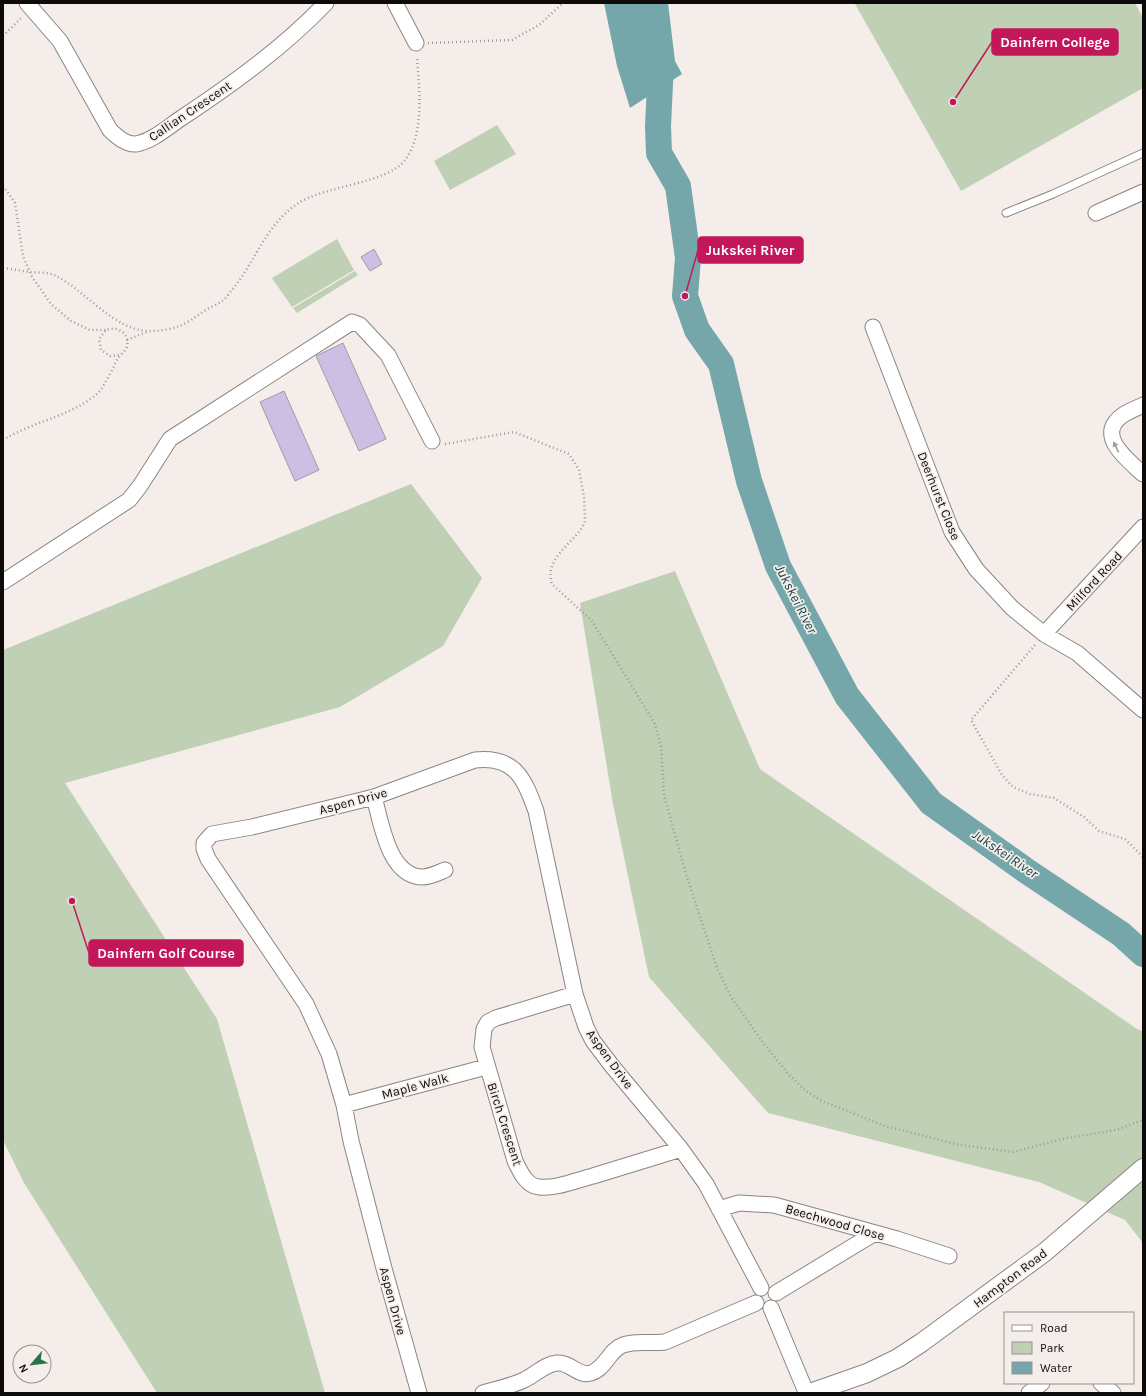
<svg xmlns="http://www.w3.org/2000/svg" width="1146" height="1396" font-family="Karla,sans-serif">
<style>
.green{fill:#c0d0b4}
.water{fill:#75a7aa}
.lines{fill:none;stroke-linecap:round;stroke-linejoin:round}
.river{stroke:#75a7aa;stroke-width:26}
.building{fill:#cdbee3;stroke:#9f9ca3}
.service-casing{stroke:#8b8581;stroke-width:9}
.minor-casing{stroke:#8b8581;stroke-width:17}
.tertiary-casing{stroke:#8b8581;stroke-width:20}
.path{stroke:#9e9996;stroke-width:2.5;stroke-dasharray:1 3;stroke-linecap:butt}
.service{stroke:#fff;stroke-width:7}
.minor{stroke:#fff;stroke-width:15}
.tertiary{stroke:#fff;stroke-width:18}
.oneway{fill:#9e9d9d}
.labels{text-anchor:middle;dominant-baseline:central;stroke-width:3.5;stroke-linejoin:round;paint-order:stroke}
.street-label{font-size:13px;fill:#0d0b0a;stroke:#f4ede9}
.water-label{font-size:14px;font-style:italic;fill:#0e3e41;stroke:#f4ede9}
.leader{fill:none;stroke:#c2185b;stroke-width:1.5}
.callout-dot{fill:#c2185b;stroke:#f4ede9;stroke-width:1.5}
.callout{fill:#c2185b;stroke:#c2185b;stroke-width:1.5}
.callout-label{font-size:14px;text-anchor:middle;font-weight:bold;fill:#fff}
</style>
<rect width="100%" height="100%" fill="#f4ede9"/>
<!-- green -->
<path class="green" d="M1135 3 1143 18V88L961 191 855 4Z
M497 125 516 154 450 190 434 161Z
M337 239 354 270 292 307 272 278Z
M355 271 358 275 297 313 293 308Z
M411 484 482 578 443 646 340 707 65 783 217 1019 325 1393H157L24 1183 3 1140V650Z
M675 571 760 769 1137 1029 1143 1031V1243L1125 1220 1039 1182 768 1113 649 977 613 804 580 603Z"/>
<!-- water -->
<path class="water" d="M604 3H668L675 61 682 74 630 108 617 66Z"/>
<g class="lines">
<!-- river -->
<path class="river" d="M648 3 661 63 658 126 659 153 678 186 688 258 685 296 697 330 721 364 749 481 778 566 847 696 931 803 1028 872 1121 934 1143 954"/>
</g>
<!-- building -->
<path class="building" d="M374 249 382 264 370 271 361 257Z
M343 343 386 439 359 451 316 356Z
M284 391 319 470 295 481 260 402Z"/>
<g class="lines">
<!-- service casing -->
<g class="service-casing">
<path id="service" d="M1006 213 1053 194 1143 153"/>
</g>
<!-- minor casing -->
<g class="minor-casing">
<path id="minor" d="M27 3 60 41 110 130C116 136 126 145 136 144 153 141 169 126 183 117 234 83 284 47 326 3
M395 3 416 43
M1096 213 1143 192
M873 327 952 532 976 569 1012 608 1044 634 1077 653 1143 710
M1143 405C1137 408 1129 411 1123 415 1094 435 1128 460 1143 474
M3 582 129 500 140 486 170 439 352 322 360 325 388 355 432 441
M1044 634 1143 527
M374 797C381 821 388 876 422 877 430 877 438 873 445 870
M575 994 496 1018 488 1022 484 1029 482 1047 515 1161C520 1171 526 1186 539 1187 556 1189 577 1180 593 1176 623 1167 652 1158 681 1149
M344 1105 486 1067
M719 1209 739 1203 774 1205 897 1239 949 1256
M776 1293 875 1233
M771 1308 806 1392
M1101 1383 1113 1393
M419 1393 385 1272 351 1141 344 1105 329 1054 306 1004 208 859 204 849V843L212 834 252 827 374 797 475 760C515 756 524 778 536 811L575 994 586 1027 593 1041 612 1066 681 1149 706 1184 761 1288
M483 1393C497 1389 511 1386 524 1380 535 1375 545 1364 557 1363 570 1362 579 1377 591 1373 606 1368 609 1350 623 1345 636 1340 651 1344 665 1342L756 1303
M1029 1393 1042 1383"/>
</g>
<!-- tertiary casing -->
<g class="tertiary-casing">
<path id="tertiary" d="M813 1392 867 1373 898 1358 921 1343 1045 1252 1143 1168"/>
</g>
<!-- path -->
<path class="path" d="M3 36 21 18
M428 43 512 40 539 25 563 3
M3 186 15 203 23 256 32 277 51 304 71 321 90 330H106
M3 268C12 269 21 271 30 272 37 273 47 272 54 275 85 289 115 333 152 331 176 330 185 325 204 311 210 307 217 305 222 301 226 299 229 293 232 290 255 262 266 225 297 204 325 185 387 184 405 160 425 134 419 88 417 57
M127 340 149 331
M3 440C32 422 74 415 98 393 104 387 114 366 118 358 121 354 126 351 127 346 130 332 116 326 106 330L99 339 101 350 110 356 121 355
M445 444 514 432 569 454 579 470 584 497 585 521C578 542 543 556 552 584L592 621 655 724 661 746 664 795 685 871 717 968 731 997 764 1044 789 1075 806 1091 822 1101 885 1126 955 1144 1013 1152 1067 1138 1116 1130 1143 1120
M1035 645 971 720 1002 775 1013 787 1030 794 1054 798 1084 817 1099 831 1125 839 1143 857"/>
<!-- service -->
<use href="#service" class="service"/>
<!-- minor -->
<use href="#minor" class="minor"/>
<!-- tertiary -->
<use href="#tertiary" class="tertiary"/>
</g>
<!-- one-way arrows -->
<defs><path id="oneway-solid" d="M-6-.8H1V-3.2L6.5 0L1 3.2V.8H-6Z"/></defs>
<use class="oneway" href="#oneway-solid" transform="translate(1116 447) rotate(-116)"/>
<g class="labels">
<!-- street labels -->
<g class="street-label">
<text transform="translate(190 111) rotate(-34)">Callian Crescent</text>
<text transform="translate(939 496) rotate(68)">Deerhurst Close</text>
<text transform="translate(1094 581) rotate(-47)">Milford Road</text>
<text transform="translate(353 801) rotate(-15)">Aspen Drive</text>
<text transform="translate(610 1059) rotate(54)">Aspen Drive</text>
<text transform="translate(415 1086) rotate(-15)">Maple Walk</text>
<text transform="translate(505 1124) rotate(72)">Birch Crescent</text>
<text transform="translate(835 1222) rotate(16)">Beechwood Close</text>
<text transform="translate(1010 1278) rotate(-37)">Hampton Road</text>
<text transform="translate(393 1301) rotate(75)">Aspen Drive</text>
</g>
<!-- water labels -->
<g class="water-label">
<text transform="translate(796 599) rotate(63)">Jukskei River</text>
<text transform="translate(1005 854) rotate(34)">Jukskei River</text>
</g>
</g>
<!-- callouts -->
<path class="leader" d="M953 102L992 42M685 296L698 250M72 901L89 953"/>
<g class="callout-dot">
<circle cx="953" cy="102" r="4"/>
<circle cx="685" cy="296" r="4"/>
<circle cx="72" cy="901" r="4"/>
</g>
<g class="callout">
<rect x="992" y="29" width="126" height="26" rx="4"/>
<rect x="698" y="237" width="105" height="26" rx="4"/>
<rect x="89" y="940" width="154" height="26" rx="4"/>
</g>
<g class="callout-label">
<text x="1055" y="47">Dainfern College</text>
<text x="750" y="255">Jukskei River</text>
<text x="166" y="958">Dainfern Golf Course</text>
</g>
<!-- border -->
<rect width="1146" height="1396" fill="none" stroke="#0d0b0a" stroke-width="8"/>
<!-- legend -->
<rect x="1004" y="1312" width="130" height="72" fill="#f4ede9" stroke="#989390"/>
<rect x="1012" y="1325" width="20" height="6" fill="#ffffff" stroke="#989390"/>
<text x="1040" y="1332" font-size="12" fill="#0d0b0a">Road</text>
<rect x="1012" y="1342" width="20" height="12" fill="#c0d0b4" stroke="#989390"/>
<text x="1040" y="1352" font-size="12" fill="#0d0b0a">Park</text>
<rect x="1012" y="1362" width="20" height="12" fill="#75a7aa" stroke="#989390"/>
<text x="1040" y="1372" font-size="12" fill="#0d0b0a">Water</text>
<!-- north arrow -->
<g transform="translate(32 1364) rotate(242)"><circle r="19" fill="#f4ede9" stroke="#989390"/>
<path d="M0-3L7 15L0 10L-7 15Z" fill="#277545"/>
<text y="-6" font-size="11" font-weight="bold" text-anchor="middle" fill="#0d0b0a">N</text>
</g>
</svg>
